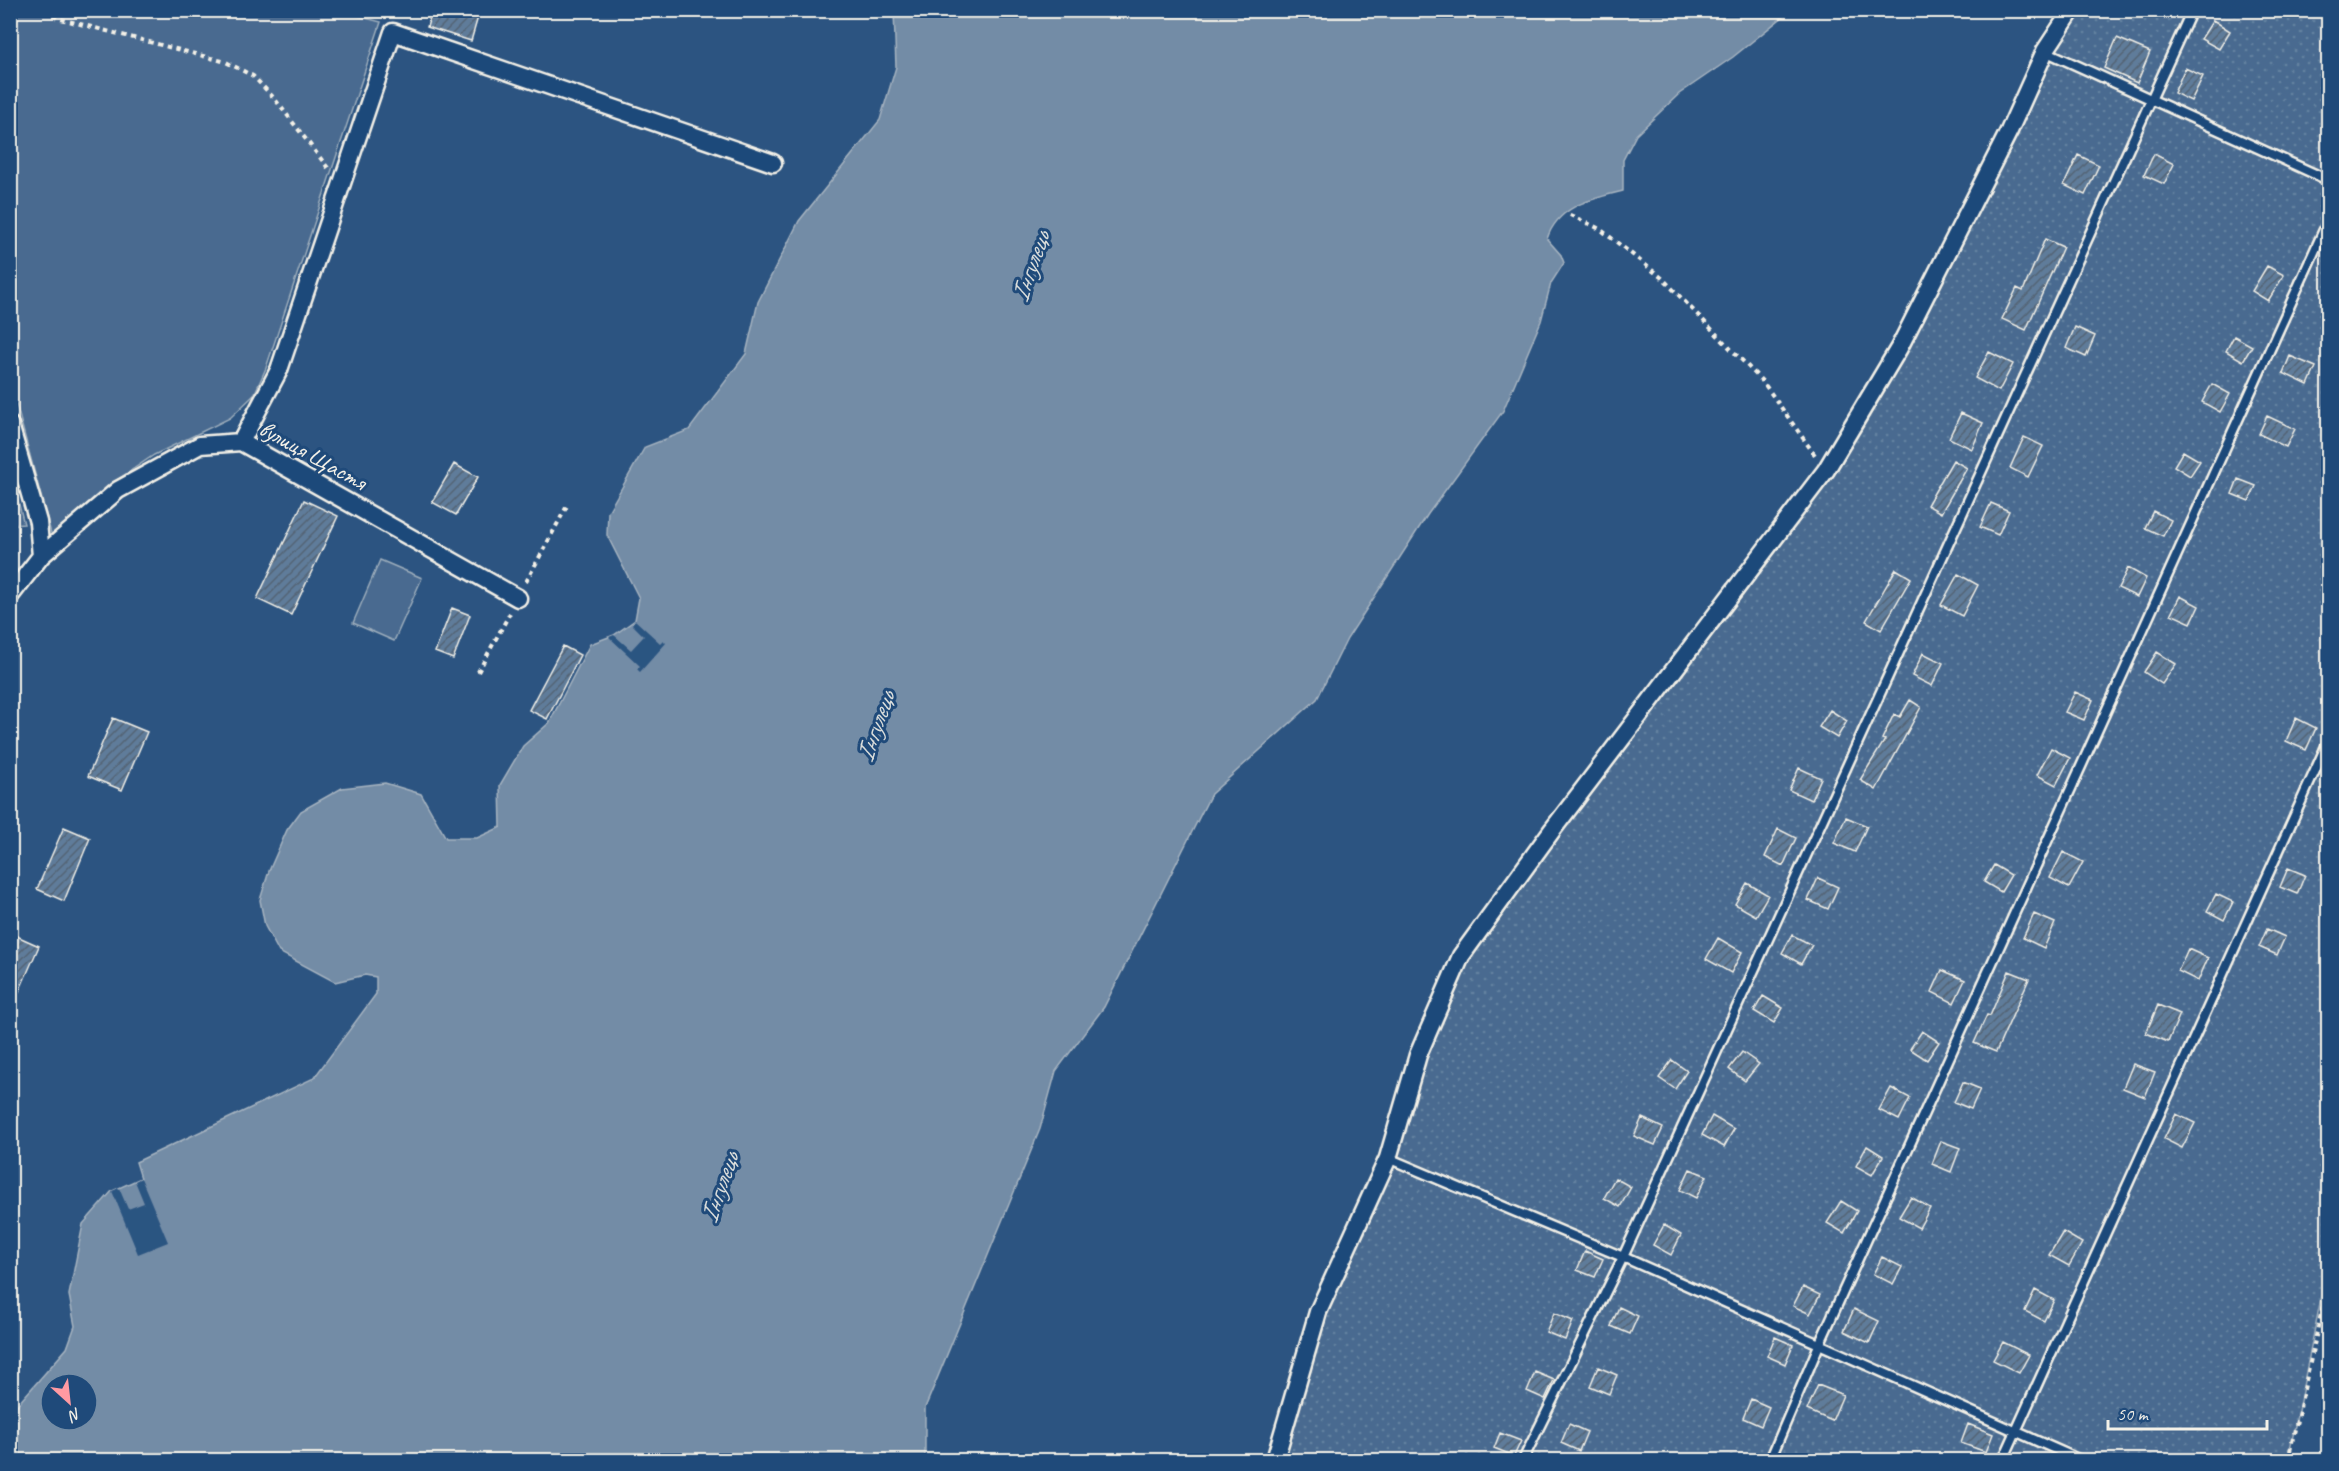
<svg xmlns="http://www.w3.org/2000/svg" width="2339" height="1471" font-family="Caveat,sans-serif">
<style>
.grass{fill:#496b90;stroke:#9eaebc;stroke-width:1.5}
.garden{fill:url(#garden-dots);stroke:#9eaebc;stroke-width:1.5}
.water{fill:#738ca6;stroke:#a7b4c0;stroke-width:1.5;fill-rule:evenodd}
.pier{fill:#2c5481}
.building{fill:url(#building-hatch);stroke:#f4f1e8;stroke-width:1.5}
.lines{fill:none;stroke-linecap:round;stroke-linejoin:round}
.lane-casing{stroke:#f4f1e8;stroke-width:13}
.street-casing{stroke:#f4f1e8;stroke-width:21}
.path{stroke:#f4f1e8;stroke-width:4;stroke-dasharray:4.5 4.5;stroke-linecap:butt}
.lane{stroke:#1f4a7a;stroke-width:8}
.street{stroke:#1f4a7a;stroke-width:16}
.labels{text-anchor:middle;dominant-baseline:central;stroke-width:6;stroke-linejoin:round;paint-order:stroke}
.street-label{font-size:24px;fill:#f4f1e8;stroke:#1f4a7a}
.water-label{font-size:26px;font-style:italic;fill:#dadddb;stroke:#1f4a7a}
</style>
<defs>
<pattern id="garden-dots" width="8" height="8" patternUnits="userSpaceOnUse" patternTransform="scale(1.5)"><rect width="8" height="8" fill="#496b90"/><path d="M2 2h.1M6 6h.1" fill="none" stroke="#6481a0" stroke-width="1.8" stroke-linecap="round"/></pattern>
<pattern id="building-hatch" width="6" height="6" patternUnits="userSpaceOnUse" patternTransform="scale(1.5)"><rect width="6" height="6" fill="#5e7b9a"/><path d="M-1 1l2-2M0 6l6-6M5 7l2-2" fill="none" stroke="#556474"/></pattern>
</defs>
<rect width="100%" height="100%" fill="#2c5481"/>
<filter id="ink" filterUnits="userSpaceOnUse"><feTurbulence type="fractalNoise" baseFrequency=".0167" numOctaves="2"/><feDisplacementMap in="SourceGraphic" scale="12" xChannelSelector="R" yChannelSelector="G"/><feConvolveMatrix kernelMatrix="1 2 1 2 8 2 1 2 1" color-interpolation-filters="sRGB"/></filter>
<g filter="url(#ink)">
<!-- grass -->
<path class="grass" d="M335 10 381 22 266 368 254 395 230 418 154 455 111 484 52 537 11 385 10 11Z
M11 473 24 524 11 525Z
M380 560 422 578 394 641 353 623Z"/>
<!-- garden -->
<path class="garden" d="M2072 11H2328V1264L2288 1460H1275L1318 1312 1461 956 1826 470Z"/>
<!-- water -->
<path class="water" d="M894 11H1790L1733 57 1679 94 1636 135 1623 160V191C1592 199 1558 205 1547 239L1561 255 1564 263 1551 283 1541 321 1503 411 1428 514 1347 639 1317 699 1211 794 1104 1007 1056 1071 1040 1129 925 1408V1460H11V1412L67 1348 75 1326 69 1295 83 1224 112 1191 141 1178 136 1162 314 1078 376 994V977L365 975 335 982 279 952 265 926 260 900 269 871 287 830 301 811 342 788 385 783 421 794 446 838H477L501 827 500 785 523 746 549 723 590 644 614 635 635 620 639 598 607 535 608 512 645 447 689 430 746 354 758 302 799 221 880 120 896 67ZM51 1384H87V1420H51Z"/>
<!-- pier -->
<path class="pier" d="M635 620 660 643 663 640 666 643 640 672 637 669 640 666 609 637 614 635 631 650 644 636 632 624Z
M141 1178 168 1242 138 1254 112 1191 119 1188 128 1209 144 1203 135 1181Z"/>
<!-- building -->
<path class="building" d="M432 10H480L471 41 427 27Z
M2213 20 2230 31 2219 49 2201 39Z
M2117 38 2150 52 2137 83 2104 68Z
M2185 68 2203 76 2191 101 2174 93Z
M2154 154 2174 164 2164 184 2144 175Z
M2078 155 2099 165 2085 195 2064 185Z
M2045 239 2063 247 2026 330 2002 319 2017 288 2023 291Z
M2267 266 2284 275 2268 301 2252 291Z
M2075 327 2095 336 2086 357 2066 348Z
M2234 336 2252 346 2243 361 2226 351Z
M1989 352 2013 364 1999 391 1975 378Z
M2290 356 2316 367 2308 385 2283 373Z
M2212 384 2230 394 2220 412 2202 402Z
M1961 413 1983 423 1972 449 1949 438Z
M2267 416 2295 429 2286 447 2259 434Z
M2024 437 2043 446 2028 477 2010 468Z
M2183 451 2200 461 2190 476 2174 466Z
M1953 460 1967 468 1941 513 1927 505Z
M454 464 478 477 456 515 432 502Z
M2238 479 2256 486 2249 501 2232 494Z
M304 500 338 516 291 615 257 599Z
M1991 503 2009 511 1998 535 1980 527Z
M2153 511 2171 520 2163 536 2145 528Z
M2128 568 2146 578 2137 597 2118 588Z
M1896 569 1911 578 1881 630 1866 621Z
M1958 574 1978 585 1962 616 1941 605Z
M2180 596 2199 606 2191 623 2171 614Z
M452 608 470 615 453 659 435 652Z
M563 646 580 655 547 719 529 710Z
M2157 652 2176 664 2162 684 2144 672Z
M1923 653 1943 663 1932 686 1912 676Z
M2075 692 2093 700 2084 720 2065 712Z
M1910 700 1921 707 1876 790 1860 780 1885 740 1882 739 1894 714 1900 717Z
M1830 710 1847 721 1837 738 1819 727Z
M113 718 147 732 122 790 88 776Z
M2296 718 2316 728 2306 750 2286 741Z
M2051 748 2070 758 2056 785 2037 775Z
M1799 768 1821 778 1811 800 1789 790Z
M1846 817 1867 826 1855 852 1834 843Z
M64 827 90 838 64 901 37 889Z
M1778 829 1796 838 1783 866 1765 857Z
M2063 852 2083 862 2069 888 2050 878Z
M1994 865 2011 875 2001 892 1984 882Z
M2288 868 2305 875 2297 894 2280 887Z
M1818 878 1838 887 1828 909 1808 900Z
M1747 883 1768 895 1756 916 1735 904Z
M2216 894 2233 902 2224 920 2207 911Z
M2034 914 2055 923 2044 948 2023 938Z
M2267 929 2285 937 2277 955 2259 947Z
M10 933 39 946 10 1012Z
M1792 935 1812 945 1801 964 1782 953Z
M1718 938 1742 952 1731 973 1706 959Z
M2188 949 2208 958 2198 981 2178 971Z
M1942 970 1965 980 1954 1003 1932 992Z
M2009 971 2029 979 1996 1052 1974 1043 1987 1015 1990 1016Z
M1763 996 1783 1008 1774 1023 1754 1011Z
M2158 1005 2180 1014 2168 1042 2146 1033Z
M1922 1031 1939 1042 1927 1060 1910 1049Z
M1742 1052 1759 1064 1745 1081 1729 1069Z
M1672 1060 1687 1071 1675 1089 1659 1078Z
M2133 1064 2155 1072 2145 1097 2123 1088Z
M1963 1082 1980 1089 1971 1109 1954 1102Z
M1891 1088 1910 1098 1899 1120 1879 1110Z
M2176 1114 2195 1123 2182 1148 2164 1139Z
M1712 1116 1734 1129 1724 1147 1702 1135Z
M1642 1118 1663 1128 1655 1145 1634 1136Z
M1941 1141 1960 1148 1951 1172 1932 1164Z
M1867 1146 1883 1156 1872 1175 1856 1166Z
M1690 1169 1707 1176 1696 1198 1680 1190Z
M1615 1178 1631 1187 1620 1207 1604 1198Z
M1911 1197 1930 1208 1919 1228 1899 1217Z
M1841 1201 1857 1211 1844 1233 1827 1223Z
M1664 1225 1681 1235 1671 1255 1653 1245Z
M2063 1232 2082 1243 2069 1266 2049 1255Z
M1585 1251 1603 1259 1595 1277 1577 1270Z
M1882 1257 1902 1267 1893 1284 1873 1274Z
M1803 1287 1820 1295 1810 1314 1793 1306Z
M2035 1290 2054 1300 2044 1321 2025 1311Z
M1619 1307 1638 1316 1630 1334 1611 1326Z
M1854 1309 1879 1321 1869 1343 1844 1331Z
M1554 1313 1573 1321 1565 1340 1546 1332Z
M1775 1337 1793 1345 1785 1364 1767 1356Z
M2003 1342 2029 1355 2019 1373 1993 1360Z
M1598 1367 1617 1375 1609 1394 1590 1386Z
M1535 1372 1554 1380 1545 1399 1527 1391Z
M1818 1385 1843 1395 1832 1421 1807 1410Z
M1751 1399 1769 1407 1761 1426 1743 1418Z
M1569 1424 1587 1432 1579 1451 1561 1443Z
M1968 1424 1993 1434 1986 1452 1961 1443Z
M1500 1433 1521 1441 1514 1456 1494 1448Z"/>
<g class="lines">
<!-- lane casing -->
<g class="lane-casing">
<path id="lane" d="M2045 51 2328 180
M1388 1158 1623 1257 2080 1460
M1523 1460 1623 1257 2192 10
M1770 1460 1819 1345 2328 221
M2003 1460 2328 742"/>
</g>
<!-- street casing -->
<g class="street-casing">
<path id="street" d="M10 425 38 522 41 556
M241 442 279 370 393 32 773 163
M10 596 41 556 118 490 200 445 241 442 518 598
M1275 1460 1318 1312 1388 1158 1418 1055 1461 956 1553 829 1826 470 1899 348 2009 131 2045 51 2072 10"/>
</g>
<!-- path -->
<path class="path" d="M46 10 57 18 226 62 253 76 274 98 328 168
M1570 215 1600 229 1662 278 1763 382 1815 455
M526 582 567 506
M478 672 510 613
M2288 1460 2328 1283"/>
<!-- lane -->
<use href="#lane" class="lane"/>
<!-- street -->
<use href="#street" class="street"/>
</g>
</g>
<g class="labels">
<!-- street labels -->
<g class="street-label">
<text transform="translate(313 455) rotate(29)">вулиця Щастя</text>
</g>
<!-- water labels -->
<g class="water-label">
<text transform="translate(1030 267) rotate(-71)">Інгулець</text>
<text transform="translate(875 727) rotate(-71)">Інгулець</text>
<text transform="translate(719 1188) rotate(-71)">Інгулець</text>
</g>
</g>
<!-- margin -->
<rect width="2339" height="1471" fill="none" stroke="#1f4a7a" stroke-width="36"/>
<rect x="18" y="18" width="2303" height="1435" fill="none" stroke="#f4f1e8" stroke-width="2" filter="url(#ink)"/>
<!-- north arrow -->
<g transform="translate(69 1402) rotate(153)"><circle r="28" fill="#1f4a7a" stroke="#748da6" stroke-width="1.5"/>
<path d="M0-4.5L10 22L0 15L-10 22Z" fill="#ff9aa2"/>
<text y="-9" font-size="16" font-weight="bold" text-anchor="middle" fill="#f4f1e8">N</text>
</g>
<!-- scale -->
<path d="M2108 1420v9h159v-9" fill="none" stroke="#f4f1e8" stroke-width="3"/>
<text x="2117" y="1420" font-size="18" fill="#f4f1e8" stroke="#1f4a7a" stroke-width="4.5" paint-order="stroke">50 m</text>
</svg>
